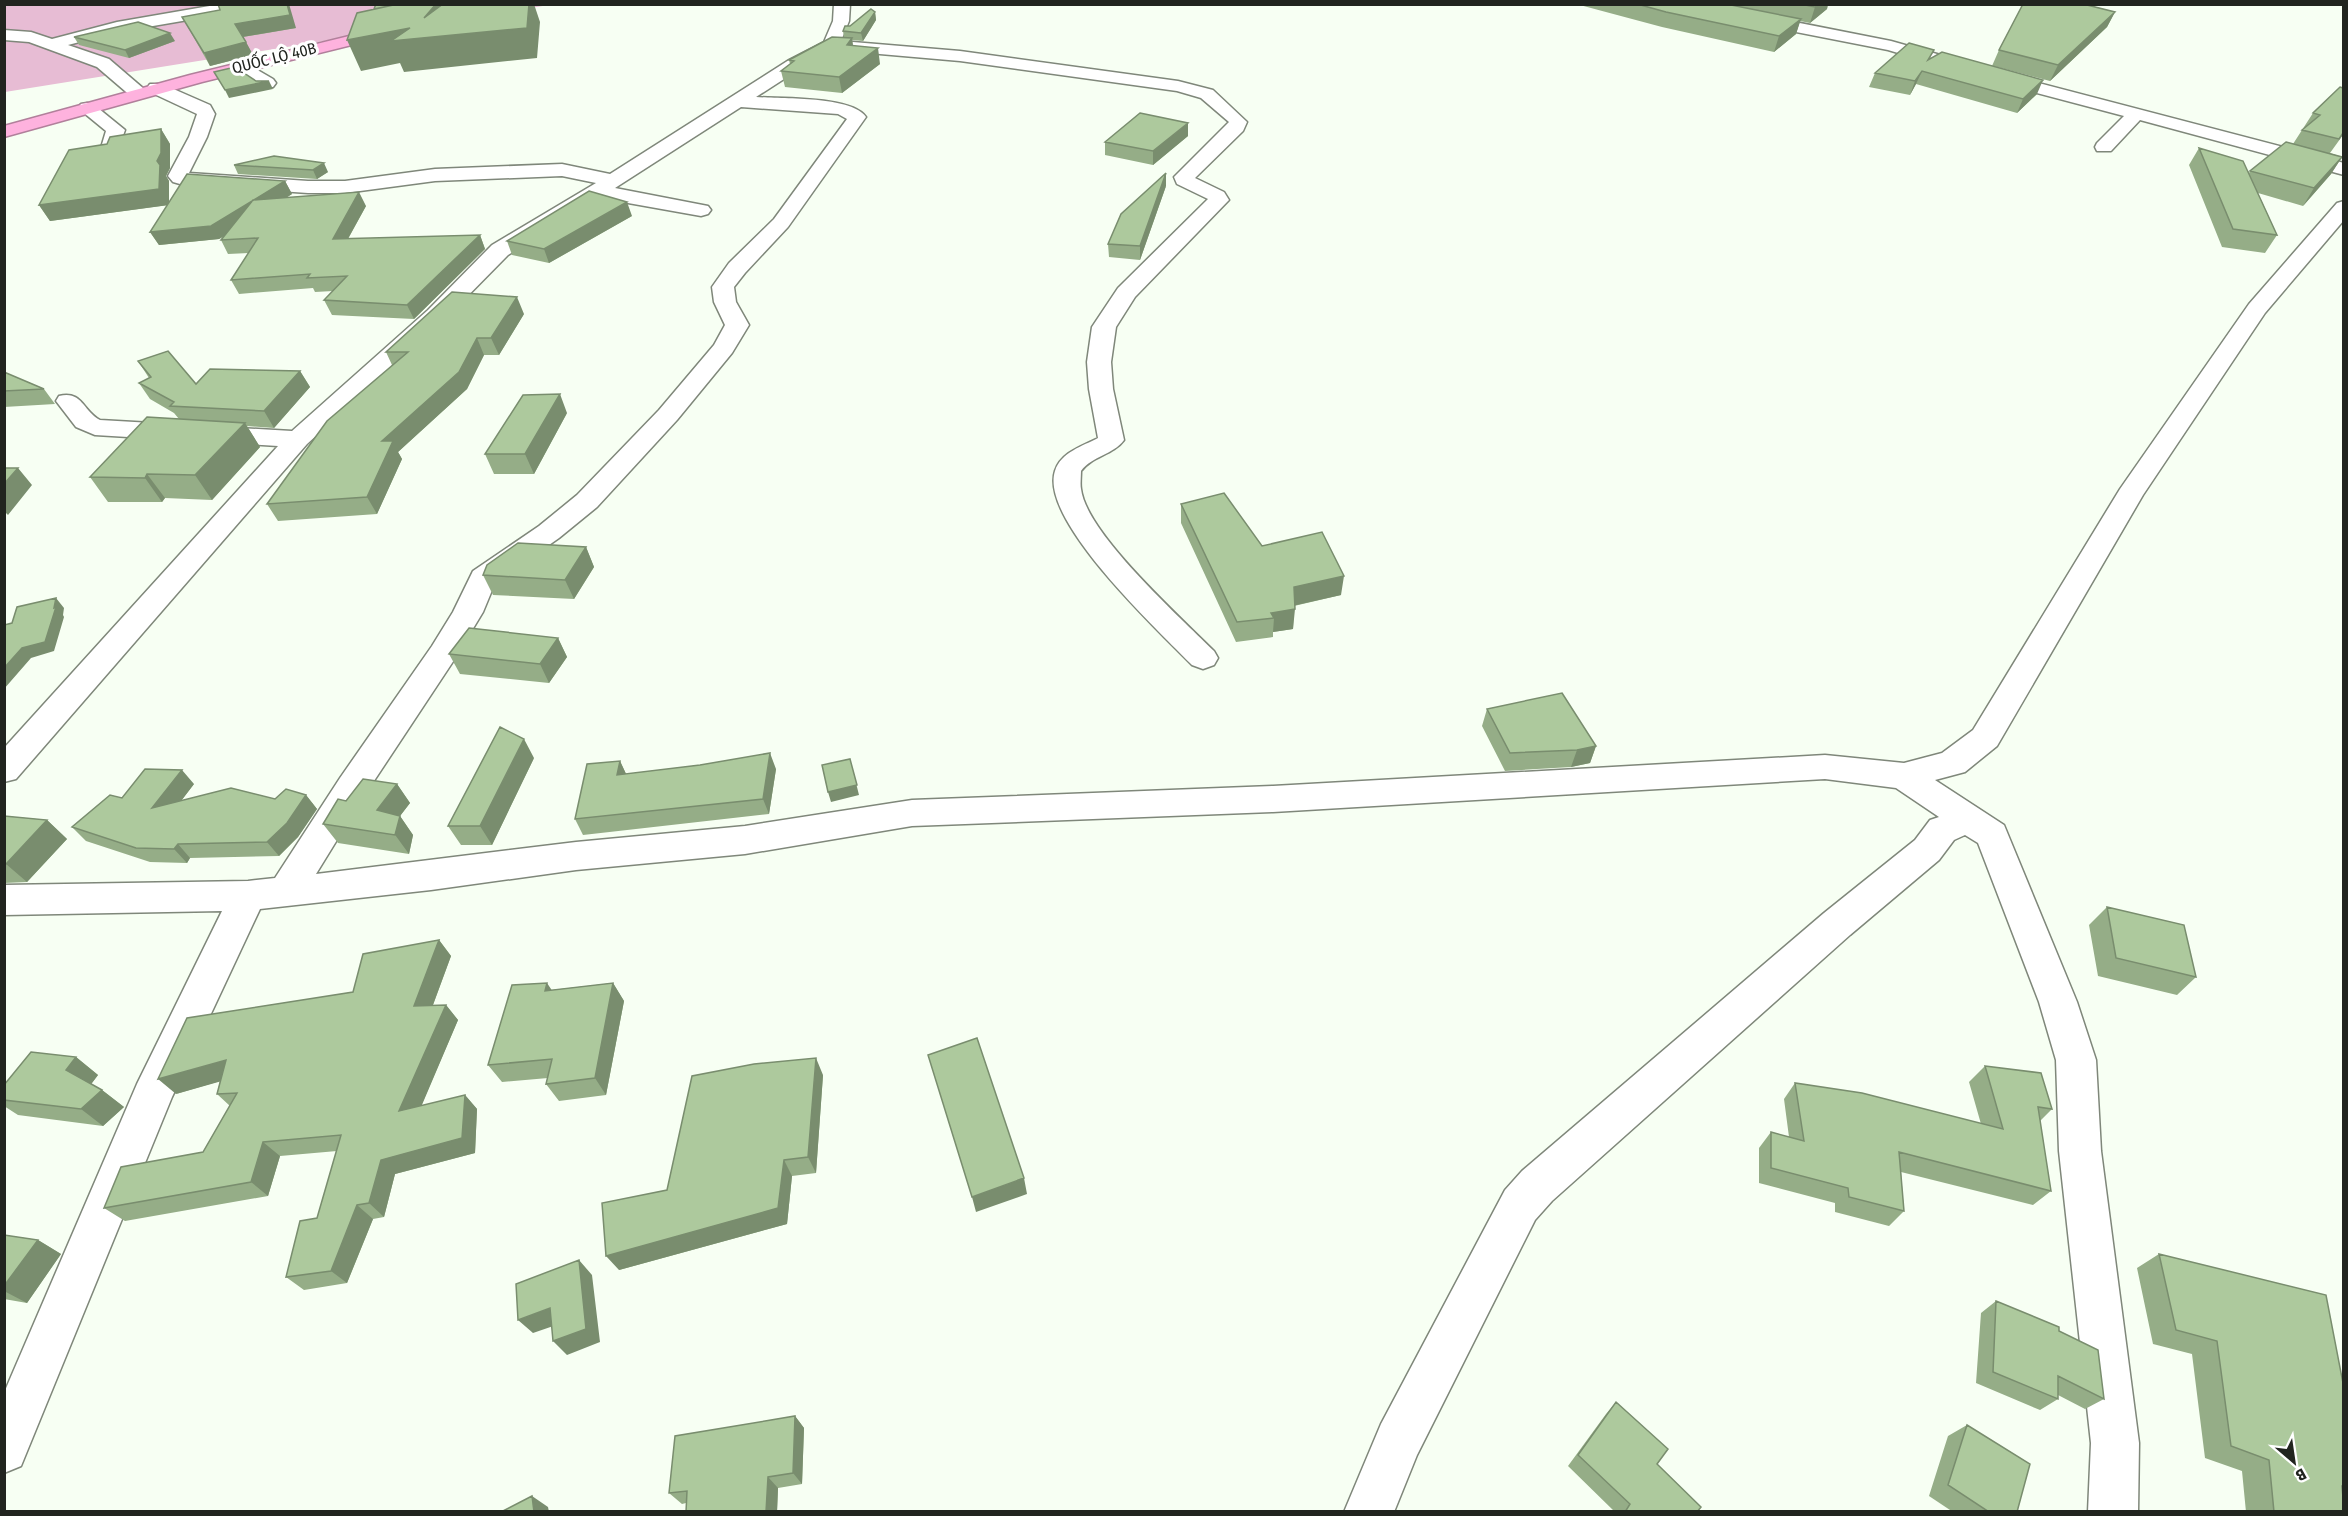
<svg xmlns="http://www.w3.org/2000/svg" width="2348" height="1516" font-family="'Fira Sans Condensed',sans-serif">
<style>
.green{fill:#e7bcd4}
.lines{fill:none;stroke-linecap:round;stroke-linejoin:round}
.minor-casing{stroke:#7f877a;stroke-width:3}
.highway-casing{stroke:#b1809b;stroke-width:3}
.minor{fill:#fff;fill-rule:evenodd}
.highway{fill:#feb2de;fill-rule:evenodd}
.wall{fill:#95ad87}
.shaded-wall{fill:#798d6e}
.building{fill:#adc99d;stroke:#798d6e;stroke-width:1.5}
.labels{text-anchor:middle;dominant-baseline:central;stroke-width:6;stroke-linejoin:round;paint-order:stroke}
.far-street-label{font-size:16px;fill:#21241f;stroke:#fff}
</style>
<rect width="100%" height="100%" fill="#f7fff3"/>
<!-- green -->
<path class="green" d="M5 5H549L5 92Z"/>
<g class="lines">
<!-- minor casing -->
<g class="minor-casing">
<path id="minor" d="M221 4H259L252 9 118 32 68 45 109 59 144 89 147 93 144 97H132L97 67 29 42 4 40V30L31 32 52 39 117 22Z
M834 4H850L849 21 841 41 960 51 1178 81 1213 90 1247 122 1243 131 1195 178 1224 192 1229 200 1135 297 1116 327 1111 362 1113 389 1124 440C1113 455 1092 456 1081 471 1081 477 1080 484 1081 489 1086 533 1181 618 1214 651L1218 658 1214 665 1203 669 1192 665C1159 631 1039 520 1055 471 1061 452 1083 446 1098 438L1089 389 1087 362 1092 327 1118 288 1208 199 1177 184 1174 177 1229 122 1201 98 1177 91 960 61 834 50 801 68 756 97C781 99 852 96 866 117L788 227 745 273 734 287 736 302 749 325 732 353 677 420 597 507 559 538 495 583 483 612 454 660 364 796 316 874 576 842 745 826 912 800 1273 786 1825 755 1904 763 1942 753 1973 730 2120 489 2249 304 2337 203 2344 201V220L2265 313 2143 495 1997 746 1965 772 1935 780 2004 825 2077 1002 2096 1060 2101 1151 2139 1443 2138 1512H2088L2091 1443 2059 1151 2056 1060 2039 1002 1978 843 1965 835 1954 840 1939 860 1850 935 1552 1201 1535 1220 1417 1455 1394 1512H1344L1381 1424 1505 1190 1522 1171 1824 913 1915 840 1930 820 1939 817 1896 788 1825 779 1273 812 912 826 745 854 576 870 431 890 260 909 172 1097 21 1466 4 1473V1393L137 1084 222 911 4 915V885L248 881 275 878 340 778 432 646 453 612 473 571 539 526 577 495 659 410 714 345 725 325 714 302 712 287 729 263 774 219 847 119 838 114 741 107 615 188 708 206 711 210 708 214 701 216 600 198 508 255 444 320 307 444 16 779 4 782V748L278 446 95 435 76 427 56 401 59 396C82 390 83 411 100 420L292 431 428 310 492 245 596 183 562 176 435 181 345 193H308L180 184 173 182 168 176 189 137 197 114 150 92 147 88 150 84H162L210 105 215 114 207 137 189 173 308 181H345L435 169 562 164 610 174 789 60 824 42 833 21Z
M1671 4H1704L1891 41 1951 58 1953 62 1951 66 1945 67 1888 50 1678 9Z
M242 61 273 79 276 83 273 87H261L236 70 233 66 236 62Z
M1997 72 2344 163V175L2140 120 2111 151H2097L2095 147 2097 143 2124 116 1991 81 1988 77 1991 73Z
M87 103 93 104 125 130 116 155H102L100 151 106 131 78 108 81 104Z"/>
</g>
<!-- highway casing -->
<g class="highway-casing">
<path id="highway" d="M390 26 398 31 396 34 202 82 4 137V126L190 75Z"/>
</g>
<!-- minor -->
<use href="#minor" class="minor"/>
<!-- highway -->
<use href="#highway" class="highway"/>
</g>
<!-- wall -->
<path class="wall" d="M1576 4H1828L1827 9 1810 23 1800 21 1796 34 1774 52 1662 27Z
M2023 4H2085L2115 12 2107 27 2050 81 1993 66 2037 94 2017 113 1916 84 1910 95 1869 87 1875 73 1931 59 1992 66 1999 50Z
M875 12 876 20 863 41 852 40 853 46 880 64 842 93 785 87 781 71 790 64 789 60 844 38 843 31 850 26Z
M182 17 296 28 243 37 253 55 210 66Z
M74 37 175 41 129 58 79 45Z
M2340 87 2343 135 2330 153 2342 157 2331 174 2303 206 2258 193 2277 235 2265 253 2222 247 2189 165 2199 148 2249 173 2250 171 2293 144 2313 113Z
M161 129 170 144V168L166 176 169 181V203L285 181 292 194 286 198 366 206 348 239 480 235 485 249 414 319 332 315 324 300 333 291 315 292 313 288 239 294 231 280 249 253 228 254 221 240 223 237 219 239 159 245 150 232 168 205 50 221 39 205 107 144Z
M1188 136 1153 165 1105 155V142Z
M274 156 328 172 317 179 238 174 234 165Z
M1166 186 1140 260 1109 257 1108 244Z
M632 216 549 263 512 255 507 241Z
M524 314 499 355H484L467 389 398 452 402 459 377 514 278 521 267 504 392 365 386 352Z
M138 361 196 384 300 371 310 387 274 428 247 426 260 447 212 500 165 498 162 502H108L90 477 179 419 174 413 150 399 139 383 149 378Z
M4 372 44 389 55 404 4 407Z
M567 413 534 474H494L485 454Z
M1181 504 1262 546 1341 595 1294 606 1293 629 1273 632V637L1236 642 1181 523Z
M586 547 594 567 574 599 493 595 483 575Z
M558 638 567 657 549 683 460 674 449 654Z
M1487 709 1596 746 1590 763 1571 767 1505 771 1482 726Z
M534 758 492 845H461L448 826Z
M620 761 626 774 700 765 776 769 769 814 583 835 575 819Z
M194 784 181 801 275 799 306 795 317 809 298 837 279 856 190 858 187 863 150 862 86 841 72 827 122 798Z
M397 784 410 803 400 816 413 835 409 854 338 843 323 824 346 801Z
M4 816 47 820 67 839 27 882 4 883Z
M2107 907 2196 977 2177 995 2098 976 2089 925Z
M439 940 451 956 433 1005H446L458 1020 421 1106 465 1095 477 1109 475 1153 395 1174 384 1217 373 1219 347 1283 304 1290 286 1277 317 1218 337 1151 280 1156 268 1196 125 1221 104 1208 203 1152 230 1106 217 1094 220 1081 176 1094 353 992Z
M613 983 624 1001 606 1095 559 1101 546 1084 548 1078 502 1082 488 1065 551 990Z
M76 1057 98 1075 91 1084 102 1090 124 1107 103 1126 18 1115 4 1106V1085Z
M1985 1066 2052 1109 2040 1121 2051 1191 2033 1205 1901 1172 1904 1211 1889 1226 1835 1212V1203L1759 1183V1148L1771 1132 1789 1137 1784 1099 1795 1083 1981 1124 1969 1082Z
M823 1075 816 1173 792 1176 787 1224 619 1270 667 1190Z
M4 1235 38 1240 61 1254 27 1303 4 1299Z
M2159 1254 2343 1383V1512H2246L2242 1471 2205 1458 2192 1354 2153 1344 2137 1268Z
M1996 1301 2059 1331 2104 1399 2085 1409 2058 1395V1399L2040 1410 1976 1383 1981 1313Z
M1616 1402 1657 1464 1697 1512H1615L1568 1466 1606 1414Z
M795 1416 804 1428 802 1484 778 1488 777 1512H686V1503L682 1504 669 1493Z
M1967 1425 2017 1512H1953L1929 1496 1948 1436Z"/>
<!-- shaded-wall -->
<path class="shaded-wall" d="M287 4H289L296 28 242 37 235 24Z
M436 4H534L540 22 537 58 404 72 400 63 361 71 347 40 424 18Z
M1819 4H1828L1827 9 1810 23 1815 7Z
M875 12 876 20 863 41 861 33Z
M2115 12 2107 27 2050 81 2058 65Z
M1801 19 1796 34 1774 52 1779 36Z
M170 33 175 41 129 58 125 50Z
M852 38 854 54 847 45Z
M246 42 253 55 210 66 204 53Z
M878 48 880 64 842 93 839 77Z
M1922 71 1916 84 1910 95 1915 81Z
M2043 80 2037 94 2017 113 2023 99Z
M269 81 273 89 229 98 225 90Z
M1188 123V136L1153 165V151Z
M161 129 170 144V168L166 176 169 181V205L50 221 39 205 157 161Z
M2342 157 2331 174 2303 206 2314 188Z
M324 163 328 172 317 179 313 170Z
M1166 173V186L1140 260V246Z
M285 181 292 194 219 239 159 245 150 232Z
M359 192 366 206 340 253 333 239Z
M627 202 632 216 549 263 544 249Z
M480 235 485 249 414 319 407 305Z
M517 297 524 314 499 355 491 338Z
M477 338 484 355 467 389 398 452 402 459 377 514 367 497 382 441Z
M300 371 310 387 274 428 264 411Z
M560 394 567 413 534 474 525 454Z
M245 423 260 447 212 500 195 475Z
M18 468 32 485 8 515 4 511V484Z
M147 474 165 498 162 502 145 478Z
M586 547 594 567 574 599 565 580Z
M1344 576 1341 595 1292 606 1294 587Z
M56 598 64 608 63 615 64 617 54 651 31 658 4 689V668L54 608Z
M1295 609 1293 629 1273 632 1274 618 1271 613Z
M558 638 567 657 549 683 540 664Z
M524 739 534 758 492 845 480 826Z
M1596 746 1590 763 1571 767 1577 750Z
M770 753 776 769 769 814 763 799Z
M850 759 859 795 831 802 828 792Z
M620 761 627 776 617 775Z
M182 770 194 784 165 822 152 808Z
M397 784 410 803 400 816 413 835 409 854 377 810Z
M306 795 317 809 298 837 279 856 267 842Z
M47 820 67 839 27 882 6 864Z
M178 844 190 858 187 863 174 849Z
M439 940 451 956 427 1021 414 1006Z
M547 983 559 1001 545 991Z
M613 983 624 1001 606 1095 595 1078Z
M446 1005 458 1020 413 1126 399 1111Z
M76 1057 98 1075 89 1087 66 1070Z
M816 1058 823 1075 816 1173 808 1157Z
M226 1060 243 1075 176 1094 158 1079Z
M102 1090 124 1107 103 1126 81 1109Z
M465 1095 477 1109 475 1153 395 1174 384 1217 369 1203 381 1160Z
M263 1142 280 1156 268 1196 251 1182Z
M784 1160 792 1176 787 1224 619 1270 606 1256Z
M1024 1178 1027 1194 976 1212 972 1197Z
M357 1205 373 1219 347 1283 331 1271Z
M38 1240 61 1254 27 1303 4 1291V1286Z
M579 1260 592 1275 600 1342 567 1355 553 1341Z
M550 1308 565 1322 533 1333 518 1320Z
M795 1416 804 1428 802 1484 793 1473Z
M768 1477 778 1488 777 1512H766Z
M532 1496 548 1507 549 1512H534Z"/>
<!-- building -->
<path class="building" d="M218 4H287L290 15 235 24 246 42 204 53 182 17 220 10Z
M376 4H398L374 9Z
M398 4H436L424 18 443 4H529L527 28 391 41 410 28 347 40 357 13Z
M1637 4H1726L1801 19 1779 36 1666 12Z
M1800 4H1819L1815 7Z
M2023 4H2083L2115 12 2058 65 1999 50Z
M871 9 875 12 861 33 843 31 845 26H850Z
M138 22 170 33 125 50 74 37Z
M832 37 852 38 847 45 878 48 839 77 781 71 794 61 789 60Z
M1909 43 1934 50 1928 60 1942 52 2043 80 2023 99 1922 71 1915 81 1875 73Z
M235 67 256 81H269L225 90 214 72Z
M2340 87 2343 88V133L2339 139 2302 130 2320 115 2313 113Z
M1140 113 1188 123 1153 151 1105 142Z
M161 129V153L157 161 160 165 159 189 39 205 69 150 107 144 110 137Z
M2286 142 2342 157 2314 188 2250 171Z
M2199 148 2243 161 2277 235 2233 229Z
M274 156 324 163 313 170 234 165Z
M1166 173 1140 246 1108 244 1121 214Z
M187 174 285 181 211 226 150 232Z
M589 191 627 202 544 249 507 241Z
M359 192 333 239 480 235 407 305 324 300 347 276 307 278 310 274 231 280 258 238 221 240 253 200Z
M452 292 517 297 491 338H477L459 372 382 441H393L367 497 267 504 327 421 408 352H386Z
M168 351 196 384 210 369 300 371 264 411 170 406 174 402 139 383 151 377 138 361Z
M4 372 44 389 4 391Z
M560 394 525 454H485L523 395Z
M147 417 245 423 195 475 147 474 145 478 90 477Z
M4 468H18L4 484Z
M1224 493 1262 546 1322 532 1344 576 1294 587 1295 609 1271 613 1274 618 1237 622 1181 504Z
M518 543 586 547 565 580 483 575 487 565Z
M56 598 54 608 56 607 45 642 22 648 4 668V625L12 623 17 607Z
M469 628 558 638 540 664 449 654Z
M1562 693 1596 746 1577 750 1510 753 1487 709Z
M500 727 524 739 480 826H448Z
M770 753 763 799 575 819 587 764 620 761 617 775 700 765Z
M850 759 857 785 828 792 822 765Z
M145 769 182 770 152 808 231 788 275 799 286 789 306 795 287 823 267 842 178 844 174 849 136 848 72 827 110 795 122 798Z
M363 779 397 784 377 810 400 816 395 835 323 824 338 799 346 801Z
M4 816 47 820 6 864H4Z
M2107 907 2184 925 2196 977 2116 958Z
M439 940 414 1006 446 1005 399 1111 465 1095 462 1138 381 1160 369 1203 357 1205 331 1271 286 1277 300 1221 317 1218 341 1135 263 1142 251 1182 104 1208 121 1167 203 1152 237 1093 217 1094 226 1060 158 1079 187 1018 353 992 363 954Z
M547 983 545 991 613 983 595 1078 546 1084 552 1059 488 1065 512 985Z
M977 1038 1024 1178 972 1197 928 1055Z
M31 1052 76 1057 66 1070 102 1090 81 1109 4 1100V1085Z
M816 1058 808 1157 784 1160 778 1208 606 1256 602 1203 667 1190 692 1076 754 1064Z
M1985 1066 2041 1073 2052 1109 2038 1107 2051 1191 1899 1152 1904 1211 1849 1197 1848 1188 1771 1168V1132L1804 1141 1795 1083 1862 1093 2003 1129Z
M4 1235 38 1240 4 1286Z
M2159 1254 2326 1295 2343 1383V1486H2342L2343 1498V1512H2274L2269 1460 2231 1446 2217 1341 2176 1330Z
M579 1260 586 1329 553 1341 550 1308 518 1320 516 1284Z
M1996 1301 2059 1327V1331L2098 1350 2104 1399 2058 1376V1399L1993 1372Z
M1616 1402 1668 1449 1657 1464 1701 1507 1697 1512H1625L1630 1504 1578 1455Z
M795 1416 793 1473 768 1477 766 1512H686L687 1491 669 1493 675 1436Z
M1967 1425 2030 1464 2017 1512H1989L1948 1485Z
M532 1496 534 1512H501Z"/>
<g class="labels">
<!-- far-street labels -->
<g class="far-street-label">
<text transform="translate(274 58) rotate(-14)">QUỐC LỘ 40B</text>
</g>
</g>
<!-- border -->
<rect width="2348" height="1516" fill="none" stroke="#21241f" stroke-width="12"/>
<!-- north arrow -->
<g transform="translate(2294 1462) rotate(151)" stroke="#ffffff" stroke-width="4.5" paint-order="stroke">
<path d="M0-4.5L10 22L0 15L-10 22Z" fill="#21241f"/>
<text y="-9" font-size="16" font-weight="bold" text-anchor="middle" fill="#21241f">B</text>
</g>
</svg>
